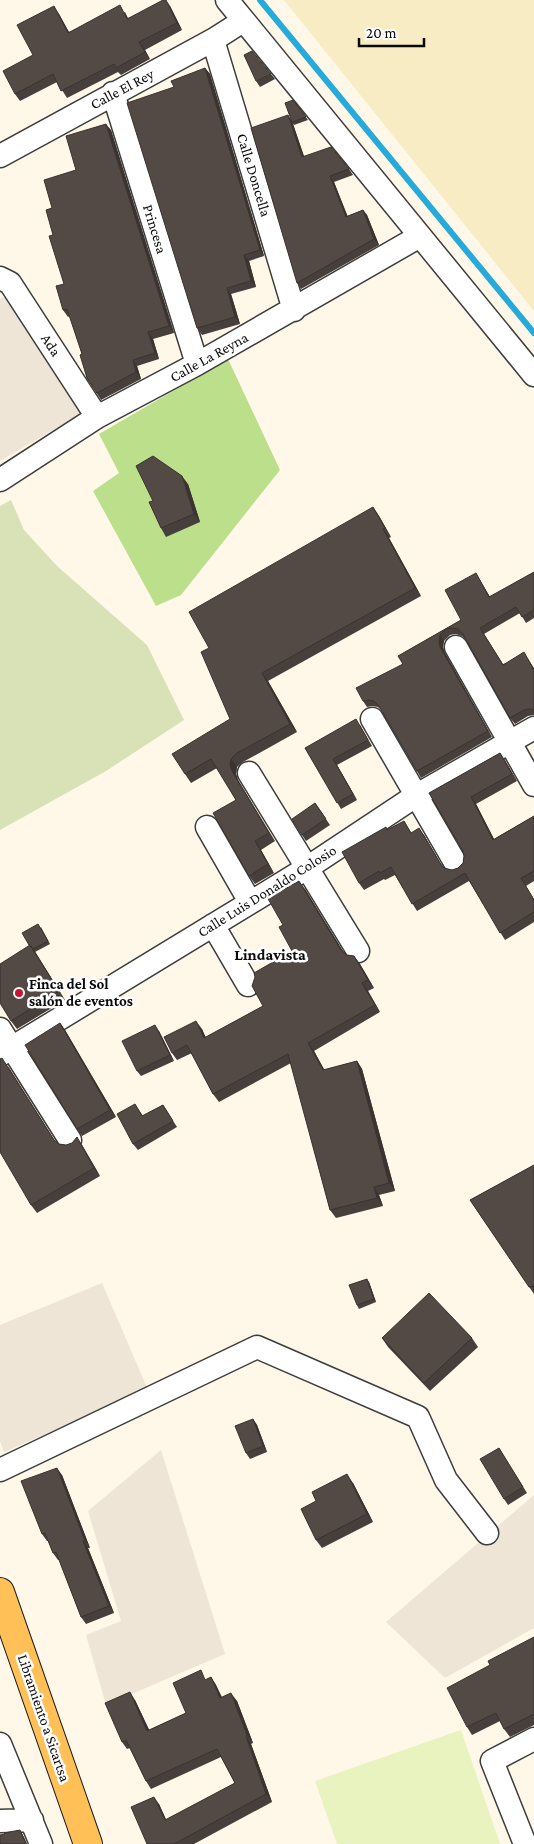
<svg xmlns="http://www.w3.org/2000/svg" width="534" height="1844" font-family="'Crimson Pro',serif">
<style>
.farmland{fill:#f8ecc4}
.forest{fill:#bcdf8b}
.cemetery{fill:#d9e2b7}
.pitch{fill:#e8f3c0}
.plaza{fill:#eee5d6}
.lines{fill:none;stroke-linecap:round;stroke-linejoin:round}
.stream{stroke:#25aada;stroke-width:6}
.street-casing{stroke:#3d3d3d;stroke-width:25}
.primary-casing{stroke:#1b1b1b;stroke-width:30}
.street{stroke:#fff;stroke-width:22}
.primary{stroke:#ffc057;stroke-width:28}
.wall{fill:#473f3b}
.shaded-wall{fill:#3a3330}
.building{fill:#534945;stroke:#3a3330}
.poi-dot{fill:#c61635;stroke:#fff;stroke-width:2}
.labels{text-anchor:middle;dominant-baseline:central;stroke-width:5;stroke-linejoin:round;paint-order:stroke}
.street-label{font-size:15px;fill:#0a0a0a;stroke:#fff}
.poi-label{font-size:15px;font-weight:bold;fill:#0a0a0a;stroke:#fff;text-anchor:start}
.neighbourhood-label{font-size:16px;font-weight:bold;fill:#0a0a0a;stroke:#fff}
</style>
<rect width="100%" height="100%" fill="#fff7e7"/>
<!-- farmland -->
<path class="farmland" d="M284 0H534V311Z"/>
<!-- forest -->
<path class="forest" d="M228 359 280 470 181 595 156 606 93 491 119 473 99 434Z"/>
<!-- cemetery -->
<path class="cemetery" d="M11 500 24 530 57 566 147 645 184 720 106 771 0 830V506Z"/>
<!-- pitch -->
<path class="pitch" d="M461 1730 500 1844H337L315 1781Z"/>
<!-- plaza -->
<path class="plaza" d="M6 296 84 412 0 461V299Z
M102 1283 148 1390 4 1452 0 1441V1325Z
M161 1450 225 1654 106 1705 86 1635 121 1621 88 1511Z
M534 1495V1628L445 1678 386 1622Z"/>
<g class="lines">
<!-- stream -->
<path class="stream" d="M260 0 534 333"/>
<!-- street casing -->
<g class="street-casing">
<path id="street" d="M227 0 534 375
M213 40 294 310
M113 93 197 364
M0 156 213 40 243 21
M0 278 10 283 97 417
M0 480 97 417 197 364 420 236
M456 647 534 785
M372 719 456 864
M249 773 358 951
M207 827 250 902
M213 925 248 985
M0 1029 70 1140
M0 1055 307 868 417 795 534 728
M0 1470 257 1347 418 1417 446 1480 487 1533
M0 1744 41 1844
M0 1821 32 1820
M525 1844 492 1761 534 1739"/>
</g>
<!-- primary casing -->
<g class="primary-casing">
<path id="primary" d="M0 1592 88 1844"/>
</g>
<!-- street -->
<use href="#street" class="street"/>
<!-- primary -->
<use href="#primary" class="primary"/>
</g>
<!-- wall -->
<path class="wall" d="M170 6 182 30 145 50 150 59 121 75 118 72 67 98 57 82 20 101 15 94 33 55 59 14 69 32 125 12 128 18Z
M205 68 210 74 264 256 249 261 256 287 231 294 240 324 202 335 197 328 174 87Z
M271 74 275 79 260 87 256 81Z
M293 100 308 120 294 125 292 122Z
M292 121 304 156 349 169 353 175 334 182 347 216 363 210 367 215 379 245 301 289 297 283Z
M111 130 174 333 153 339 159 359 137 366 141 379 101 400 87 378 82 354 70 316 68 317 63 310 64 284 53 235 52 208 76 170Z
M188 484 200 522 166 537 161 528Z
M373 507 379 516 391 537 389 538 421 596 268 681 297 732 243 762 237 767 236 774 238 780 275 841 261 850 274 873 255 884 249 876 236 800 217 768 191 783 185 774 230 719 209 648Z
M534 572V618L526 623 520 613 484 634 503 664 528 659 534 668V715L528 716 515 724 510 718 466 639 462 636 456 634 450 635 444 641 443 647 445 653 492 737 421 778 382 711 378 707 372 706 367 707 363 701 403 664 398 656 461 620 480 580 490 597Z
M360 725 372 746 337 765 357 800 341 809 305 748Z
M500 753 517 781 476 804 494 839 534 816V881L526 886 534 899V922L505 940 469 881 417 911 395 875 385 880 384 879 364 890 359 883 388 830 404 821 411 833 424 835 442 866 444 868 452 870 458 868 463 863 464 856 463 851 429 793Z
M315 803 330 825 306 841 302 835Z
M305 889 343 951 347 955 354 956 360 964 374 988 368 991 380 1012 314 1051 324 1070 357 1061 362 1069 395 1191 379 1195 383 1206 336 1218 330 1210 291 1063 219 1102 213 1094 192 1053 177 1060 172 1053 202 1029 205 1038 263 1006 292 951 283 925V890Z
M41 927 50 944 35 952 65 1000 17 1029 11 1021 29 945Z
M60 1023 65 1030 116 1117 82 1136 77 1129Z
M159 1031 174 1061 141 1076 137 1071Z
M8 1066 55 1141 59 1144 66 1145H82L100 1176 37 1213 31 1205Z
M135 1104 143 1116 163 1105 177 1127 138 1150 133 1144Z
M534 1165V1294L470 1200Z
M369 1282 376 1302 359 1309 357 1305Z
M382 1338H472L478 1347 430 1391 388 1347Z
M253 1419 257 1425 267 1452 250 1459 246 1453Z
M499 1448 527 1493 508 1505 504 1499Z
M62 1475 90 1548H88L114 1613 86 1624 81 1617 59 1560H58L53 1553 48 1541H47L42 1534Z
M353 1483 373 1522 322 1548 316 1540V1501Z
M534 1637V1725L510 1737 504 1729 500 1721 472 1735 467 1727 490 1665Z
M211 1677 216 1685 222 1697 237 1701 253 1743 251 1744 272 1802 194 1844H147L159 1804 166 1820 235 1783 221 1757 151 1789 146 1781 130 1748 127 1749 122 1742 135 1700 149 1730 186 1713 207 1679Z"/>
<!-- shaded-wall -->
<path class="shaded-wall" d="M166 0 170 6 182 30 177 23Z
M54 6 59 14 73 40 68 33Z
M139 42 145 50 150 59 145 52Z
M205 68 210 74 264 256 260 250Z
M288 115 292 121 306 163 302 157Z
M106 124 111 130 174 333 169 326Z
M330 176 334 182 350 222 346 217Z
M363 210 367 215 379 245 374 239Z
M244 255 249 261 256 287 251 281Z
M227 288 231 294 240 324 235 317Z
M148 332 153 339 159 359 155 353Z
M133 360 137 366 141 379 136 372Z
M182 476 188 484 200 522 194 514Z
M373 507 379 516 391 537 385 528Z
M383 529 389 538 421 596 415 588Z
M476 573 480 580 494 604 489 597Z
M440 635 444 641 443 647 445 653 492 737 488 731 440 647 439 641Z
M262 673 268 681 297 732 290 724Z
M500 753 505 760 517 781 512 774Z
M231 759 237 767 236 774 238 780 275 841 232 771 230 765Z
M333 759 337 765 357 800 353 794Z
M471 797 476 804 498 847 493 840Z
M419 828 424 835 445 871 440 863Z
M255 841 261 850 274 873 268 864Z
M299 881 305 889 347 958 341 950Z
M30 945 36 953 65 1000 59 991Z
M354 956 360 964 374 988 368 980Z
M362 983 368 991 380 1012 375 1005Z
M196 1021 202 1029 210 1046 204 1038Z
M60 1023 65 1030 116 1117 110 1110Z
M155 1025 159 1031 174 1061 170 1055Z
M308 1043 314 1051 329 1078 323 1070Z
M357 1061 362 1069 395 1191 389 1183Z
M77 1137 82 1145 100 1176 94 1168Z
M374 1187 379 1195 383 1206 377 1198Z
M367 1279 369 1282 376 1302 374 1299Z
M253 1419 257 1425 267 1452 263 1446Z
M57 1468 62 1475 90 1548 85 1541Z
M347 1474 353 1483 373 1522 367 1514Z
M83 1541 88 1548 114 1613 109 1606Z
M211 1677 216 1685 225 1706 220 1698Z
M130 1692 135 1700 153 1738 147 1731Z
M231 1693 237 1701 253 1743 247 1735Z
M246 1736 251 1744 272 1802 266 1794Z
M154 1797 159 1804 170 1828 165 1820Z
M20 1830 24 1837 27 1844H25Z"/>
<!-- building -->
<path class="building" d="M163 0H166L177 23 139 42 145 52 116 68 114 64 61 91 53 74 15 94 3 71 33 55 17 25 54 6 68 33 120 5 127 19Z
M252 51 271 74 256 81 244 55Z
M205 68 260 250 244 255 251 281 227 288 235 317 197 328 127 103 174 87 171 81Z
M293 100 306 117 292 122 285 103Z
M288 115 302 157 331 147 349 169 330 176 346 217 363 210 374 239 297 283 251 128Z
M106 124 169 326 148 332 155 353 133 360 136 372 97 393 87 378 80 355 82 354 67 309 63 310 56 286 64 284 49 236 53 235 46 210 52 208 44 180 76 170 66 136Z
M153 456 182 476 194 514 161 528 149 502 153 501 136 466Z
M373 507 385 528 383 529 415 588 262 673 290 724 237 753 231 759 230 765 232 771 269 833 255 841 268 864 249 876 213 813 236 800 211 759 185 774 172 754 230 719 201 652 209 648 189 612Z
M534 572V610L522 617 516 607 480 628 503 665 524 652 534 670V710L530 709 524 710 510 718 463 634 458 629 451 628 446 629 440 635 439 641 440 647 488 731 417 771 379 706 374 701 368 700 363 701 356 688 403 664 398 656 461 620 445 590 476 573 489 597Z
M356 719 368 740 333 759 353 794 337 803 305 748Z
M500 753 512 774 471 797 493 840 534 816V871L521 878 534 900V912L500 933 465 873 412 904 391 867 380 873 379 871 359 883 342 852 386 827 387 830 404 821 411 833 419 828 440 863 444 868 452 870 458 868 463 863 464 856 463 851 429 793Z
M315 803 326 819 302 835 292 819Z
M299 881 341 950 347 955 354 956 368 980 362 983 375 1005 308 1043 323 1070 357 1061 389 1183 374 1187 377 1198 330 1210 288 1054 213 1094 187 1045 172 1053 164 1037 196 1021 204 1038 263 1006 252 986 255 977 254 973 292 951 279 927 283 925 267 897 281 888 283 890Z
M38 924 48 941 33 949 30 945H29L22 933Z
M30 945 59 991 11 1021 0 1003V964Z
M60 1023 110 1110 77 1129 25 1045Z
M155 1025 170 1055 137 1071 122 1041Z
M2 1058 54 1140 59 1144 66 1145 72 1143 77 1137 94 1168 31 1205 0 1152V1059Z
M135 1104 142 1116 163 1105 173 1121 133 1144 117 1114Z
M534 1165V1286L529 1287 470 1200Z
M367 1279 374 1299 357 1305 349 1285Z
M429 1293 472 1338 424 1383 382 1338Z
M253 1419 263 1446 246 1453 235 1426Z
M499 1448 523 1487 504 1499 480 1459Z
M57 1468 85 1541H83L109 1606 81 1617 56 1552 53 1553 45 1533 42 1534 21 1481Z
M347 1474 367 1514 316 1540 301 1509 316 1501 312 1492Z
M534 1637V1714L504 1729 496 1713 467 1727 447 1688 490 1665 488 1661Z
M201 1670 205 1680 211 1677 220 1698 231 1693 247 1735 246 1736 266 1794 174 1844H147L131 1807 154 1797 165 1820 235 1783 217 1749 146 1781 126 1740 122 1742 105 1703 130 1692 147 1731 186 1713 173 1683Z
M20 1830 26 1844H0V1835L5 1834 4 1833Z"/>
<!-- markers -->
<circle class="poi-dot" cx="19" cy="993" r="5"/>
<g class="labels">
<!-- street labels -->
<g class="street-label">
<text transform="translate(122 89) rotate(-28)">Calle El Rey</text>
<text transform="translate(254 175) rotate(73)">Calle Doncella</text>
<text transform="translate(155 229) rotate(73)">Princesa</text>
<text transform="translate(51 345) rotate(57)">Ada</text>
<text transform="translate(209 357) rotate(-29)">Calle La Reyna</text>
<text transform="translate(267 891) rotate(-32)">Calle Luis Donaldo Colosio</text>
<text transform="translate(44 1718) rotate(71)">Libramiento a Sicartsa</text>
</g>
<!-- poi labels -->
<g class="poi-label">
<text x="29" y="984">Finca del Sol<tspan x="29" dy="17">salón de eventos</tspan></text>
</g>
<!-- neighbourhood labels -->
<g class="neighbourhood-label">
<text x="270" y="954">Lindavista</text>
</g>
</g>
<!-- scale -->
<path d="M359 38v8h65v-8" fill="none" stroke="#0a0a0a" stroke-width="2.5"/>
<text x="366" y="38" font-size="15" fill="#0a0a0a" stroke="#ffffff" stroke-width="4" paint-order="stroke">20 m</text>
</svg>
